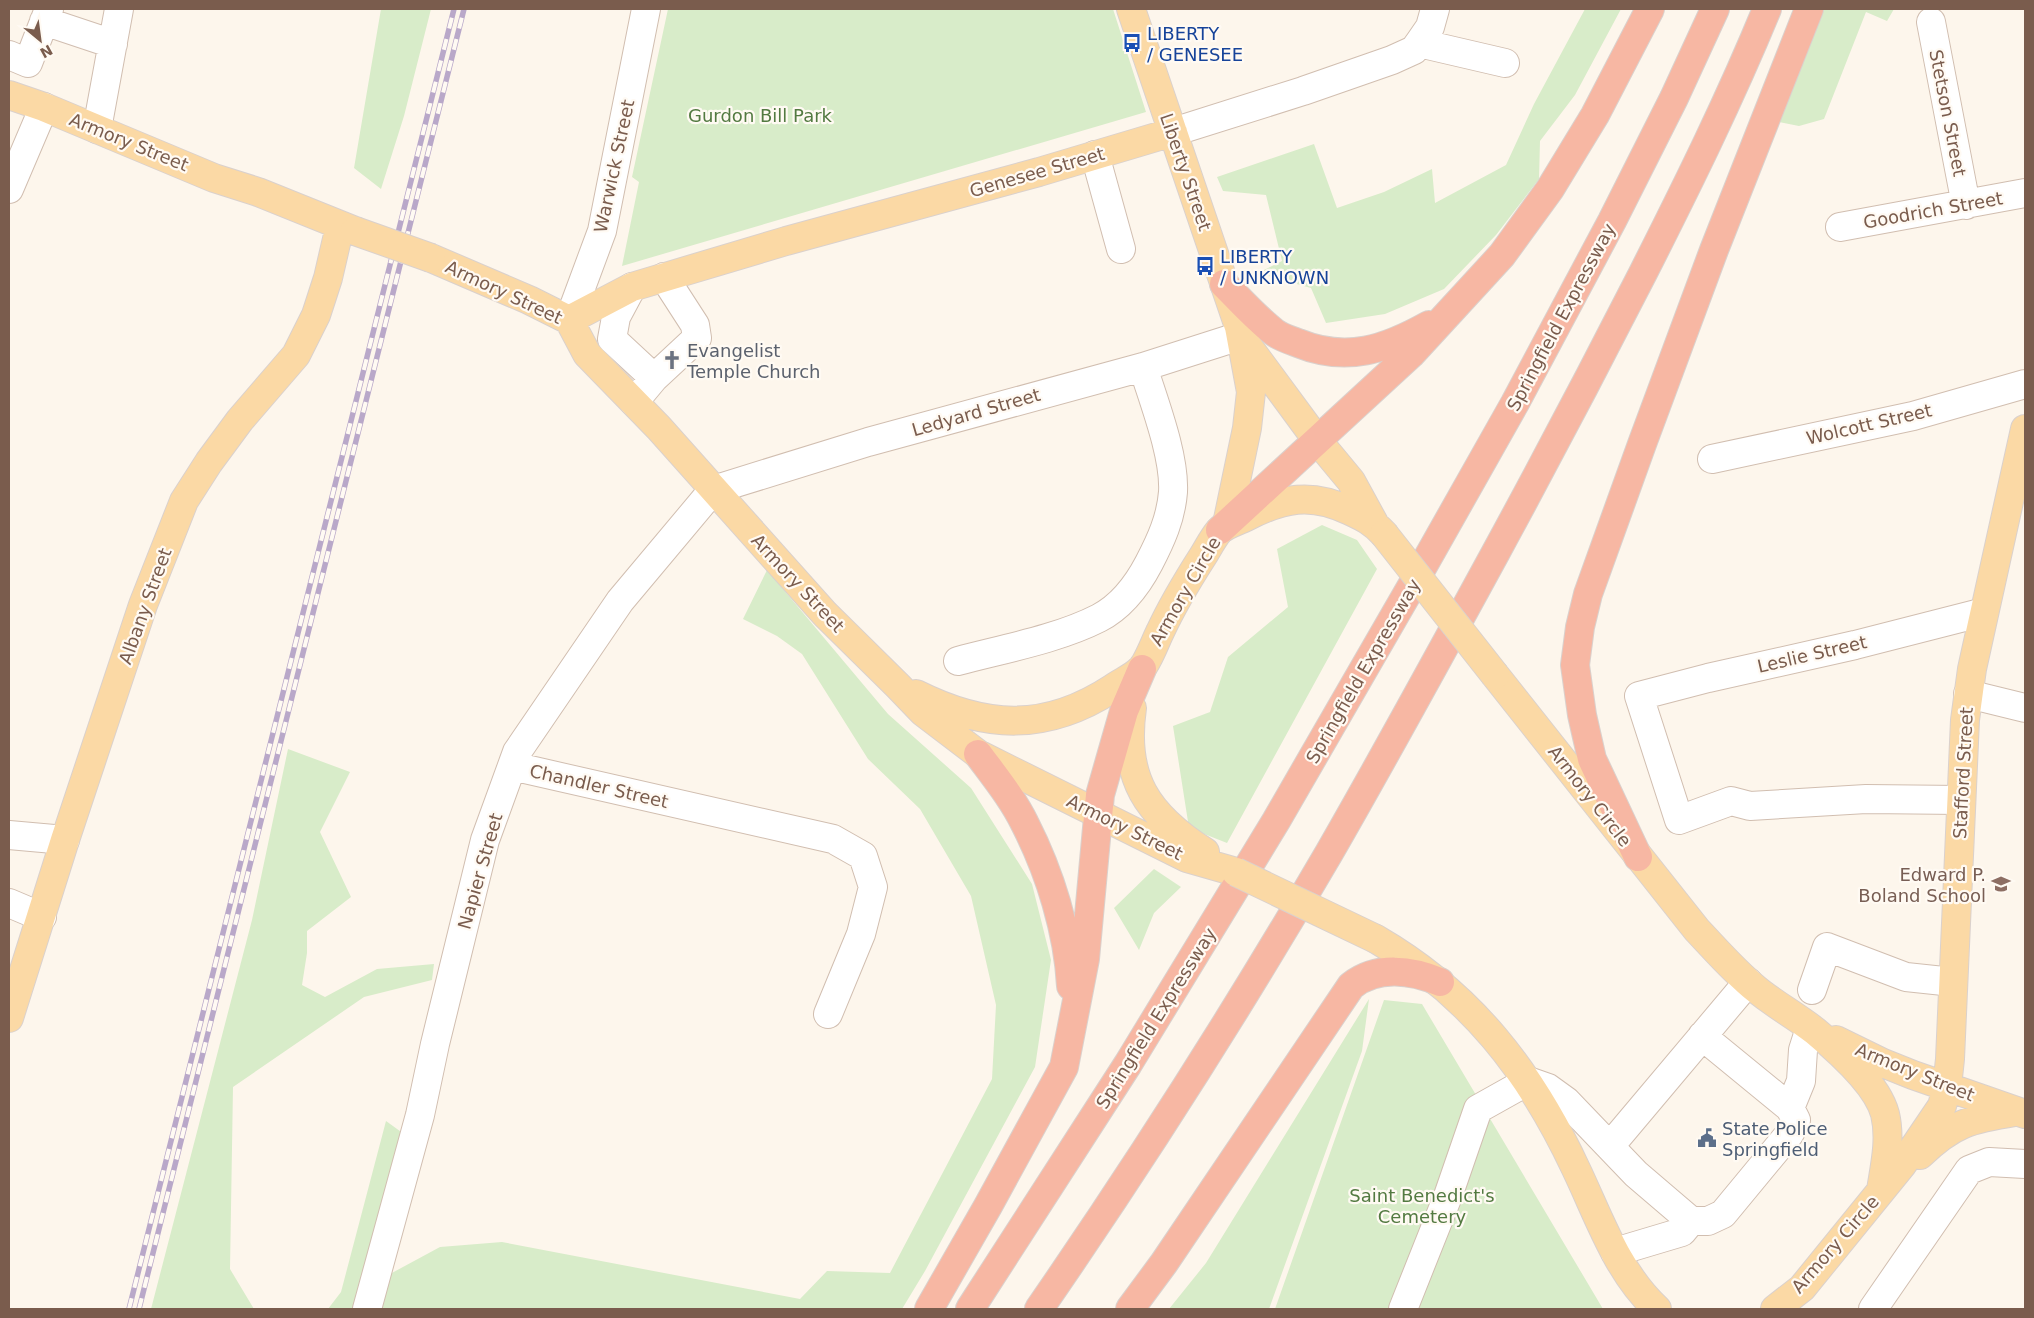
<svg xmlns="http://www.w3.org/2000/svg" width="2034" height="1318" font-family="'DejaVu Sans',sans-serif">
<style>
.green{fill:#d8ecc9}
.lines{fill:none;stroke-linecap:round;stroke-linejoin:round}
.minor-casing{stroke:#d1beb0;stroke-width:30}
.major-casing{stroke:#dad1cd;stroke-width:30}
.highway-casing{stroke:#dad1cd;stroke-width:30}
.minor{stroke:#fff;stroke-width:28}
.major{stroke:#fbd9a5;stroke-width:28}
.highway{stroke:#f7b7a3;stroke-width:28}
.rail-casing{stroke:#b9a8c9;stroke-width:5.5}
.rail{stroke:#fffaf3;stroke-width:4;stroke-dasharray:11;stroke-linecap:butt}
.major-bridge-casing{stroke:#dad1cd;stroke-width:30;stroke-linecap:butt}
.major-bridge{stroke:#fbd9a5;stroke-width:28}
.labels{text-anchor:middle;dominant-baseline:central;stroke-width:4.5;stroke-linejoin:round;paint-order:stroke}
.transit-label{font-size:18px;fill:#164399;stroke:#fffaf3;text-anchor:start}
.street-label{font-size:18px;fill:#7a5c4d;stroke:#fffaf3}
.park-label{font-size:18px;fill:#537a41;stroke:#fffaf3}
.worship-label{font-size:18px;fill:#5b616d;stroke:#fffaf3;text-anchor:start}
.education-label{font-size:18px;fill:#785e54;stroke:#fffaf3;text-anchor:end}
.service-label{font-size:18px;fill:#4e5e75;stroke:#fffaf3;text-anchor:start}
</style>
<rect width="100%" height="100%" fill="#fdf6ec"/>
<!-- green -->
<path class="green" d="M381 9H431L404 116 381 189 354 168Z
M668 9H1113L1146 112 622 266 639 182 632 177Z
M1585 9H1621L1575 95 1540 141 1539 179 1496 235 1444 289 1385 314 1326 323 1311 288 1258 273 1282 261 1266 195 1223 191 1217 177 1314 144 1337 208 1384 192 1432 169 1435 203 1506 165 1534 104Z
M1823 9H1894L1887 21 1866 12 1824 119 1799 126 1779 122Z
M1322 525 1357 540 1377 569 1227 843 1189 828 1173 726 1210 712 1228 657 1288 607 1277 549Z
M767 570 888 714 971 788 1032 884 1051 960 1035 1067 925 1271 902 1309H382L390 1274 440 1247 502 1242 800 1299 827 1271 890 1273 992 1079 996 1005 971 896 920 809 868 759 802 654 777 636 743 619Z
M288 749 350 772 320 832 351 897 307 931V953L302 985 325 997 377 969 434 964 432 980 364 997 233 1087 230 1269 254 1309H151L252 920Z
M1154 869 1181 887 1154 913 1139 950 1114 908Z
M1369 999 1362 1051 1269 1309H1169L1206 1263Z
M1384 1000 1422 1004 1603 1309H1275Z
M386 1121 404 1134 355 1309H328L341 1292Z"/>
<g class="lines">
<!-- minor casing -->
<g class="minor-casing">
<path id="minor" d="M44 21 113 44
M1931 22 1966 205
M1419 43 1430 27 1435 9
M9 55 28 63 49 9
M97 129 119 9
M1173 132 1303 91 1392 60 1414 50 1419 43 1505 63
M1095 155 1121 249
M9 189 44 107
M1840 227 2025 193
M632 287 616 317 612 339 654 378
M569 320 602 231 646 9
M634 402 654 378 697 338 695 325 664 277
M1712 459 1913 416 2025 384
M958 661C1003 649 1058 639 1099 618 1122 606 1137 586 1149 563 1161 540 1171 518 1173 492 1175 456 1154 402 1143 367
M1968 694 2025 708
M512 766 833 839 863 856 873 887 861 934 828 1014
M1961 800 1866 799 1750 806 1731 801 1679 820 1639 696 1708 678 1855 645 1984 612
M9 835 65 840
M9 903 42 917
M1812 990 1827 947 1906 977 1953 982
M1790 1108 1801 1081 1803 1050 1810 1028
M1610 1146 1748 982
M1615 1252 1682 1232 1691 1221
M367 1309 420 1115 435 1044 485 840 517 752 620 601 713 490 868 442 1143 367 1240 336
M1403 1309 1448 1196 1478 1109 1528 1081 1548 1088 1566 1101 1636 1174 1691 1221H1708L1723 1214 1790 1133 1796 1120 1790 1108 1702 1036
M1873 1309 1969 1170 1989 1162 2025 1164"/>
</g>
<!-- major casing -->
<g class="major-casing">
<path id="major" d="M1131 9 1239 327 1251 392 1247 428 1227 524
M9 95 44 107 214 178 258 192 355 231
M431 258 529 300 569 320 587 354 659 428 825 614 898 686 923 712 978 754 1187 858 1236 872
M569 320 632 287 786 241 1039 172 1173 132
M1247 345 1317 440 1351 481 1374 523
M1495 675 1697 930C1716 950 1734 971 1756 989 1774 1004 1796 1016 1815 1031 1839 1051 1877 1084 1885 1114 1891 1139 1885 1165 1881 1190
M916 694C986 729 1046 732 1113 688 1121 682 1134 677 1141 669 1148 662 1155 642 1160 632 1172 606 1187 581 1203 556 1208 548 1213 538 1219 531 1225 525 1238 521 1246 517 1283 498 1311 492 1350 511 1365 518 1373 522 1384 534
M1132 708C1122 778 1147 815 1205 852
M1376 939C1471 994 1530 1071 1576 1169 1599 1217 1617 1272 1657 1309
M9 1018 65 840 143 605 184 501 209 462 240 420 296 355 316 315 328 278 340 226
M1836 1040 1883 1063 1913 1075 2025 1114
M1920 1155C1953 1123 1971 1119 2015 1112
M1775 1309 1802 1288 1902 1165 1942 1106 1947 1087 1950 1059 1965 720 1972 669 2025 429"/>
</g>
<!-- highway casing -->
<g class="highway-casing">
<path id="highway" d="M1224 284C1240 300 1256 318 1274 332 1280 337 1290 340 1298 343 1347 363 1386 349 1429 325
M1220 530 1411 354 1502 255 1550 189 1595 115 1650 9
M978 754C995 777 1013 799 1025 824 1050 873 1068 931 1071 986
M1638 857 1592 759 1582 715 1575 665 1580 627 1588 594 1642 444 1714 250 1809 9
M929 1309 988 1206 1064 1067 1085 959 1100 795 1124 711 1142 669
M970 1309 1128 1064 1276 821 1414 582 1515 403 1612 221 1674 98 1715 9
M1039 1309C1141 1161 1238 1009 1329 853 1386 754 1441 653 1496 552 1546 460 1595 367 1643 273 1687 186 1730 99 1767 9
M1130 1309 1164 1263 1351 986C1377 965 1412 970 1440 982"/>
</g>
<!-- minor -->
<use href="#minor" class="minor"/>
<!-- major -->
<use href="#major" class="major"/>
<!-- highway -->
<use href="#highway" class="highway"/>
<!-- rail casing -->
<g class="rail-casing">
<path id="rail" d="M129 1309 454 9
M139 1309 464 9"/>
</g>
<!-- rail -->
<use href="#rail" class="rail"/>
<!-- major-bridge casing -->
<g class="major-bridge-casing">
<path id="major-bridge" d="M355 231 431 258
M1384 534 1495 675
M1236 872 1376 939"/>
</g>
<!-- major-bridge -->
<use href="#major-bridge" class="major-bridge"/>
</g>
<!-- icons -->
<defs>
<g id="bus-bare" transform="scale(1.5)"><path d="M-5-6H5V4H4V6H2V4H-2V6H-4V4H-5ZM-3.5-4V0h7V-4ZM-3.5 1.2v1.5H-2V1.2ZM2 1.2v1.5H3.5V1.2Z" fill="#1a4fb4" stroke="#fffaf3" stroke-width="2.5" paint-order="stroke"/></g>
<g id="church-bare" transform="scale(1.5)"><path d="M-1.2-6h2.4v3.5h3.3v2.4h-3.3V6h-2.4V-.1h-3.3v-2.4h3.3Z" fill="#6b7280" stroke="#fffaf3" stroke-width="2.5" paint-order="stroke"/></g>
<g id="school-bare" transform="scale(1.5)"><path d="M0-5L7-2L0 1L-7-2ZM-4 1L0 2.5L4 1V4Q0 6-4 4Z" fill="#8d6e63" stroke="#fffaf3" stroke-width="2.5" paint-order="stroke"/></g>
<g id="civic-bare" transform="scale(1.5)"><path d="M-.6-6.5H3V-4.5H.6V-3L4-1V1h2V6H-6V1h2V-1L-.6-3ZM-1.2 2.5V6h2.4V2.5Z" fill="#5c6f8a" stroke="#fffaf3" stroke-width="2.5" paint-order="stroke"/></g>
</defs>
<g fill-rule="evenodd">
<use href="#bus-bare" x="1132" y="43"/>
<use href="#bus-bare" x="1205" y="266"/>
<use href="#church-bare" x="672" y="360"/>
<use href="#school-bare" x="2001" y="884"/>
<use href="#civic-bare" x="1707" y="1138"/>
</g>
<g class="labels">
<!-- transit labels -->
<g class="transit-label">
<text x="1147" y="33">LIBERTY<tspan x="1147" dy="21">/ GENESEE</tspan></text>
<text x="1220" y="256">LIBERTY<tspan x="1220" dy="21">/ UNKNOWN</tspan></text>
</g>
<!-- street labels -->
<g class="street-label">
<text transform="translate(1948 113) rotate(79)">Stetson Street</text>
<text transform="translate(129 142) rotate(22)">Armory Street</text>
<text transform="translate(614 166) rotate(-78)">Warwick Street</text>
<text transform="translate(1037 172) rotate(-16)">Genesee Street</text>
<text transform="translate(1186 172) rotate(71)">Liberty Street</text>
<text transform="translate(1933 210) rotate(-10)">Goodrich Street</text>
<text transform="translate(504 292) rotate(25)">Armory Street</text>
<text transform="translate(1561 317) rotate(-62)">Springfield Expressway</text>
<text transform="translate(976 412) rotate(-16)">Ledyard Street</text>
<text transform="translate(1869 424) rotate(-13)">Wolcott Street</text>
<text transform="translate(798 583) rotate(47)">Armory Street</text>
<text transform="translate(1185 591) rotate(-60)">Armory Circle</text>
<text transform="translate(145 606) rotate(-70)">Albany Street</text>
<text transform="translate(1812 654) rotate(-13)">Leslie Street</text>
<text transform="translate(1363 671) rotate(-60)">Springfield Expressway</text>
<text transform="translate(1963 773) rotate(-87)">Stafford Street</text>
<text transform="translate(599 786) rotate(13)">Chandler Street</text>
<text transform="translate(1590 796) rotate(52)">Armory Circle</text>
<text transform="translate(1125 827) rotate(26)">Armory Street</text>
<text transform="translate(480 871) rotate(-74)">Napier Street</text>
<text transform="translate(1156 1018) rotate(-58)">Springfield Expressway</text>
<text transform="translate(1915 1072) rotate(22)">Armory Street</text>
<text transform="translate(1835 1244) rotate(-49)">Armory Circle</text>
</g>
<!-- park labels -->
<g class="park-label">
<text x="760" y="115">Gurdon Bill Park</text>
<text x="1422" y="1195">Saint Benedict's<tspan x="1422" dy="21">Cemetery</tspan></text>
</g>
<!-- worship labels -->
<g class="worship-label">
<text x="687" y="350">Evangelist<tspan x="687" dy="21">Temple Church</tspan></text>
</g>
<!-- education labels -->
<g class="education-label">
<text x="1986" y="874">Edward P.<tspan x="1986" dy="21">Boland School</tspan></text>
</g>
<!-- service labels -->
<g class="service-label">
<text x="1722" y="1128">State Police<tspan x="1722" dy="21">Springfield</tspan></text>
</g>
</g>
<!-- border -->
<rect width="2034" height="1318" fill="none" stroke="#7a5c4d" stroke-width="20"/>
<!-- north arrow -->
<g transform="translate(40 40) rotate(151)" stroke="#fffaf3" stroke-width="4" paint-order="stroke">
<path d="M0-4L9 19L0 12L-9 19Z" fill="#7a5c4d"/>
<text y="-8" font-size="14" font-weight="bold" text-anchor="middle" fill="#7a5c4d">N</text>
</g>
</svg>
